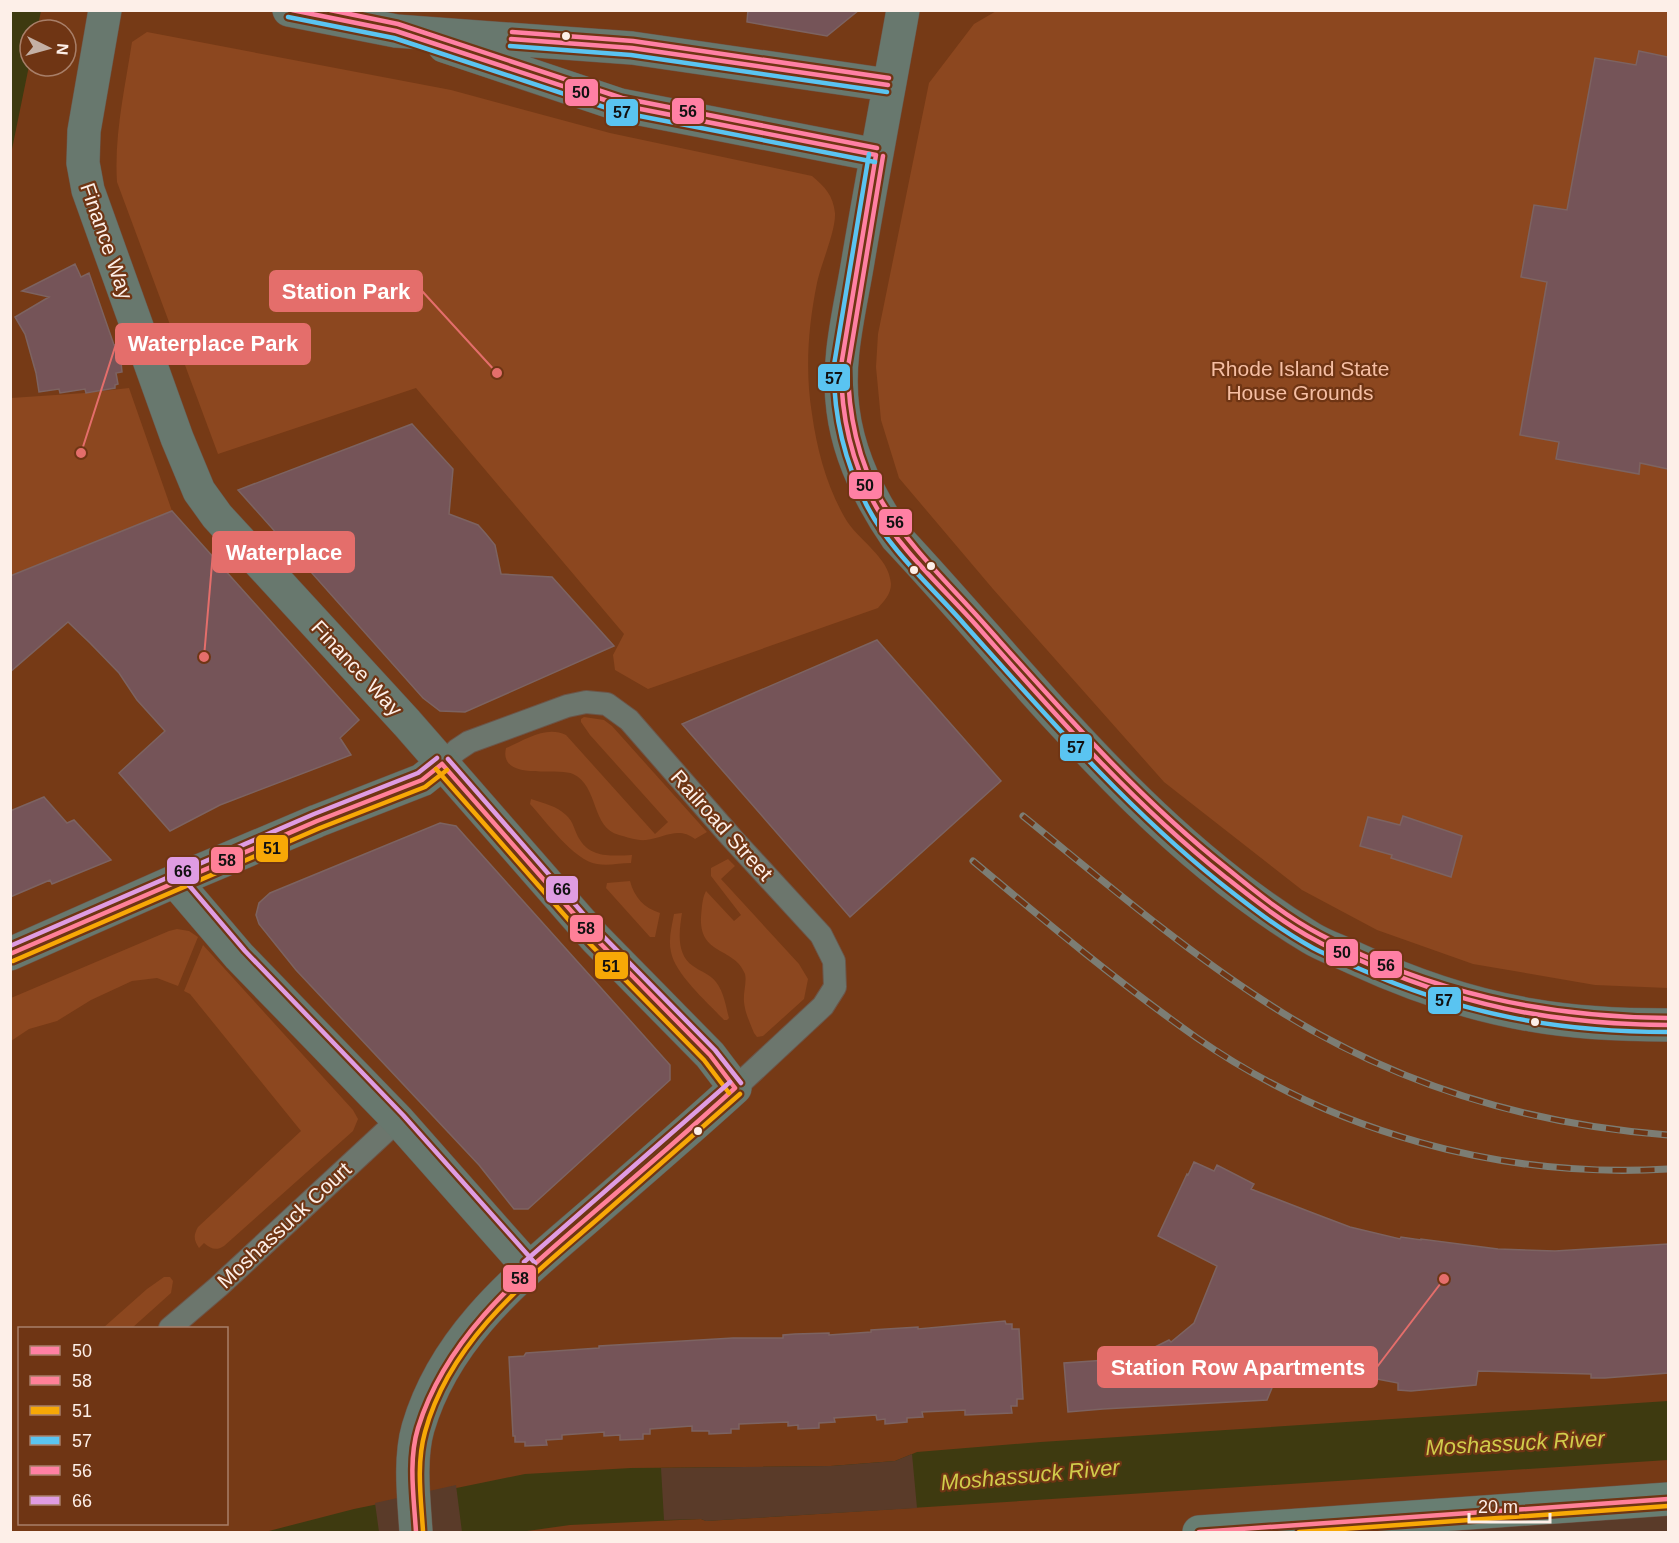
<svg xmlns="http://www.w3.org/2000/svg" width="1679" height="1543" font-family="Arial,sans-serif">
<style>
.built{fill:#763a16;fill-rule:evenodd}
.green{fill:#8c471f}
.water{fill:#3e3a10}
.pier{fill:#5a3b29}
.building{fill:#755458;stroke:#7d6361;stroke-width:1.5}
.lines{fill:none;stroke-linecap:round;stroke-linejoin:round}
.street-casing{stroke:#6d5548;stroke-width:24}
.secondary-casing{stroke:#6d5548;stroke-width:34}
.primary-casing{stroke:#6d5548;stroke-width:34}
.street{stroke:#6c766d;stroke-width:22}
.secondary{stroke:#68786e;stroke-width:33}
.primary{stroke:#687e72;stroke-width:33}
.rail-casing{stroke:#7c7d74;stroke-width:7}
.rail{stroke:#6f3514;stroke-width:4.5;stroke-dasharray:14;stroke-linecap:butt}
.bus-1-casing{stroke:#6f3514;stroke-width:9}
.bus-2-casing{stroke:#6f3514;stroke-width:9}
.bus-3-casing{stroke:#6f3514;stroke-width:9}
.bus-4-casing{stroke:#6f3514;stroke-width:9}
.bus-5-casing{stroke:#6f3514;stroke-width:9}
.bus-6-casing{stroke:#6f3514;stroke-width:9}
.bus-1{stroke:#ff80a4;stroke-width:4.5}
.bus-2{stroke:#ff8098;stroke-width:4.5}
.bus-3{stroke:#f7a806;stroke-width:4.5}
.bus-4{stroke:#5ac4f1;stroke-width:4.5}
.bus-5{stroke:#ff80a4;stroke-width:4.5}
.bus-6{stroke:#df9ce2;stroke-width:4.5}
.bus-dot{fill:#fdefe8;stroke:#6f3514;stroke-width:2}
.labels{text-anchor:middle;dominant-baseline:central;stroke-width:4.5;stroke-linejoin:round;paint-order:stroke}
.street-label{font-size:21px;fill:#fdefe8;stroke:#6f3514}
.park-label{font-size:21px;fill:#f5bea3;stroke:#6f3514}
.water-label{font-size:22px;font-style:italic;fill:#d0cc4b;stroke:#6f3514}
.leader{fill:none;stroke:#e46e6b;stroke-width:2}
.callout-dot{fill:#e46e6b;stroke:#6f3514;stroke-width:2}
.callout{fill:#e46e6b;stroke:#e46e6b;stroke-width:2}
.callout-label{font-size:22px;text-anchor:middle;font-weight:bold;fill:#fff}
.line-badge{stroke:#6f3514;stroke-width:2}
.pale-badge-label{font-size:16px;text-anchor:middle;font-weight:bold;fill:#111}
</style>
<rect width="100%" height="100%" fill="#5a3b29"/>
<!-- built -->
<path class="built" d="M10 11H1668V1493L1207 1532H11ZM30 30H66V66H30ZM20 1328H226V1524H20Z"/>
<!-- green -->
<path class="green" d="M998 10 1668 11V988L1595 985 1473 964 1377 930 1302 890 1164 782 993 589 899 478 881 420 876 367 878 334 929 83 974 24Z
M147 32 451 90 610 133 812 176C825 187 833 195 835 213 836 230 821 264 817 283 808 327 805 371 812 414 817 450 827 487 845 518 858 541 889 556 891 584 891 594 884 601 878 608L648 689 615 670 613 655 624 634 416 388 218 454 117 182C114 135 125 88 132 42Z
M129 388 172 511 11 576V398L85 393Z
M584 717 604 720 612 726 707 832 695 839C678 826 664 838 646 840 637 841 627 837 619 835 591 828 599 786 573 774 558 767 498 782 506 748 525 740 546 725 566 735L655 834 668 822 590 735 581 722V719Z
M531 799C543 803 557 806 566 815 574 822 574 831 580 840 591 858 613 856 632 855L631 863C620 863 608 866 597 864 574 861 545 820 530 804Z
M728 859 735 866 721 879 799 964 808 979 804 999 763 1036 757 1037 754 1033C750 1023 745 1013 744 1002 743 993 747 982 745 974 735 947 699 956 701 917 702 907 702 899 706 891L734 921 741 915 711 876V868Z
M630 881C634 897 644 908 660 913L655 937H650L606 888 607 883Z
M682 913C679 932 676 954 693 966 701 972 710 974 716 982 724 992 726 1007 729 1018L727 1020H724C708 1003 675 974 671 952 668 939 672 926 674 914Z
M177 929 189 931 198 937 178 986 157 978 132 981 91 1000 57 1021 29 1029 11 1041V998L169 931Z
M203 945 353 1110 358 1119 353 1131 224 1246C216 1251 211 1249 204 1243L199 1248C194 1240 193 1236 198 1227L301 1131 190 994 184 991Z
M164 1277H170L173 1281 171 1293 132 1328H103L147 1289Z"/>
<!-- water -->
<path class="water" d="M11 11H41L37 30H30V61L11 154Z
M1668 1401V1460L706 1521 701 1519 570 1525 520 1532H265L354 1509 525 1474 631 1468 831 1466 895 1461 917 1452 1041 1442Z"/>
<!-- pier -->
<path class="pier" d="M912 1454 917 1508 706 1521 701 1519 664 1520 661 1468 831 1466 895 1461Z
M456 1485 462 1532H379L375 1503Z"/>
<!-- building -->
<path class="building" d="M748 10H859L827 36 747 22Z
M1639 51 1668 57V469L1640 463 1639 474 1556 459 1559 442 1520 435 1547 282 1521 277 1534 205 1567 210 1595 58 1636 65Z
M75 264 81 277 89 273 114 345 119 344 122 372 116 373 118 384 115 385V388L86 393 85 389 60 393 59 389 39 392 36 373 25 334 15 317 49 297 22 291Z
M412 424 453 469 449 514 478 525 486 534 495 545 501 574 552 577 614 646 465 712 440 711 423 698 238 490Z
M172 511 359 720 340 738 351 755 220 805 170 831 119 773 165 731 137 700 119 673 90 643 68 622 10 672V576Z
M877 640 1001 781 850 917 682 724Z
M44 797 67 823 74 820 111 860 52 884 50 880 10 897V811Z
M1403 816 1462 836 1451 877 1391 858 1392 855 1360 846 1368 817 1400 825Z
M440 823 456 826 670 1065V1080L528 1209H514L479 1165 296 970 259 924 256 915 259 903 270 893Z
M1194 1162 1214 1171 1217 1165 1254 1184 1251 1189 1313 1213 1350 1227 1400 1239 1401 1237 1421 1240V1239L1498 1249 1555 1251 1668 1244V1373L1605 1378H1591V1374L1478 1371 1476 1385 1411 1391 1398 1390V1383L1356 1375V1378L1283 1361 1267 1400 1103 1409 1068 1412 1064 1363 1121 1359 1143 1353 1169 1340 1171 1342 1194 1323 1217 1266 1158 1236 1187 1174 1188 1175Z
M1005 1321 1006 1324H1012V1329H1019L1023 1399H1017V1406H1011L1012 1413 965 1415V1410L922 1412 923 1417 907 1418V1422L885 1424V1419L877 1420 876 1415 834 1418 835 1422 819 1423V1428L798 1429V1425L788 1426V1422L739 1424V1429H731V1433L709 1434V1431H692V1426L650 1429V1434H643V1439L620 1440V1435L604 1436V1432L562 1435V1439L546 1440 547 1445 525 1446V1442H515V1436H513L509 1357 524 1356 526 1353 599 1348V1346L733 1338H783V1335L795 1334 829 1333V1335L871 1332V1330L918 1327V1329Z"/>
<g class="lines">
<!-- street casing -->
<g class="street-casing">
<path id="street" d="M442 764 457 750 469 742 567 706 586 702 607 704 629 720 731 837 821 935 834 961 835 987 823 1006 735 1088
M170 1328 218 1287 398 1120"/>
</g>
<!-- secondary casing -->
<g class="secondary-casing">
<path id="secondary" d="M105 10 84 131 83 163 88 190 177 438 199 491 217 516 407 723 595 938 710 1055 735 1088C689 1130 641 1171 594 1212 523 1274 446 1332 418 1428 409 1459 414 1500 416 1532
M289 10 396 31 632 48 888 85
M903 10C888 94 872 178 858 261 850 310 836 360 843 410 849 457 870 499 897 538 1028 678 1144 837 1311 938 1324 946 1340 951 1354 958 1408 983 1472 1005 1531 1015 1576 1023 1622 1025 1668 1025
M444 46 620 105 876 155
M175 881 239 956 398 1120 529 1268
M10 954 175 881 317 821 422 780 442 764"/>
</g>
<!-- primary casing -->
<g class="primary-casing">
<path id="primary" d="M1199 1532 1668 1499"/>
</g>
<!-- street -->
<use href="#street" class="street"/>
<!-- secondary -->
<use href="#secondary" class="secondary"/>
<!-- primary -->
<use href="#primary" class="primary"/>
<!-- rail casing -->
<g class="rail-casing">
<path id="rail" d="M1023 816C1101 879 1179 946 1264 1001 1387 1082 1522 1124 1668 1135
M973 861C1046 922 1119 983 1197 1038 1334 1133 1502 1179 1668 1169"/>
</g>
<!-- rail -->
<use href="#rail" class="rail"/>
<!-- bus-1 casing -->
<g class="bus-1-casing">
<path id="bus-1" d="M292 10 396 31 620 105 876 155
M511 39 632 48 888 85
M876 155 841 366C841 413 851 461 874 503 899 549 941 586 976 625 1054 713 1131 802 1224 876 1253 899 1284 924 1317 941 1327 947 1338 951 1348 955 1457 1005 1549 1024 1668 1025"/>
</g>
<!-- bus-2 casing -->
<g class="bus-2-casing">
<path id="bus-2" d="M442 764 595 938 710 1055 735 1088
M10 954 317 821 422 780 442 764
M416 1532C414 1498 408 1461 418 1428 447 1334 524 1273 594 1212 642 1171 689 1130 735 1088
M1199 1532 1668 1499"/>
</g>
<!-- bus-3 casing -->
<g class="bus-3-casing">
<path id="bus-3" d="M436 769 589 943 704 1060 729 1093
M13 961 320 828 425 787 447 770
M423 1531C421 1499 416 1464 425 1432 450 1339 531 1277 600 1217 647 1176 694 1135 740 1094
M1299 1532 1668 1506"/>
</g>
<!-- bus-4 casing -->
<g class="bus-4-casing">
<path id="bus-4" d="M288 17 394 38 619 112 875 162
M510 46 631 55 887 92
M869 154 834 365C833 414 844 460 866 504 889 550 931 586 964 624 1045 714 1124 806 1219 882 1248 905 1280 930 1313 948 1328 956 1345 962 1360 969 1462 1014 1557 1032 1668 1032"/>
</g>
<!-- bus-5 casing -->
<g class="bus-5-casing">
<path id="bus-5" d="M330 10 398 24 622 98 877 148
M512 32 633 41 889 78
M883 156 848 367C848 413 858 462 882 502 910 548 951 586 987 627 1063 712 1139 799 1229 870 1257 893 1288 918 1321 935 1431 993 1545 1017 1668 1018"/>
</g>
<!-- bus-6 casing -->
<g class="bus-6-casing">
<path id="bus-6" d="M448 759 600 933 715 1050 741 1083
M181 876 245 951 403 1115 535 1263
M10 946 314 814 418 773 437 758
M524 1262 730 1082"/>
</g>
<!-- bus-1 -->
<use href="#bus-1" class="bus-1"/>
<!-- bus-2 -->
<use href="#bus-2" class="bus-2"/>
<!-- bus-3 -->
<use href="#bus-3" class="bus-3"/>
<!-- bus-4 -->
<use href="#bus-4" class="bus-4"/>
<!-- bus-5 -->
<use href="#bus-5" class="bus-5"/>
<!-- bus-6 -->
<use href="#bus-6" class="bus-6"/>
</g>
<!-- markers -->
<g class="bus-dot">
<circle cx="566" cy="36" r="5"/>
<circle cx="931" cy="566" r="5"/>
<circle cx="914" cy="570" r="5"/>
<circle cx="1535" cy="1022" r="5"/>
<circle cx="698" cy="1131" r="5"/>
</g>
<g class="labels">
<!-- street labels -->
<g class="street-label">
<text transform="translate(107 241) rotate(71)">Finance Way</text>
<text transform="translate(357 668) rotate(47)">Finance Way</text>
<text transform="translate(722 825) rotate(48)">Railroad Street</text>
<text transform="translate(284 1225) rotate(-43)">Moshassuck Court</text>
</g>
<!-- park labels -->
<g class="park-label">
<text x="1300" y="368">Rhode Island State<tspan x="1300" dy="24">House Grounds</tspan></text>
</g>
<!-- water labels -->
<g class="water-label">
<text transform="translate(1515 1443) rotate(-3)">Moshassuck River</text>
<text transform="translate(1030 1475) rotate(-5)">Moshassuck River</text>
</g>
</g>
<!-- callouts -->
<path class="leader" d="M497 373L422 291M81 453L116 344M204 657L213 552M1444 1279L1377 1367"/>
<g class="callout-dot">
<circle cx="497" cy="373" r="6"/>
<circle cx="81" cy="453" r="6"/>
<circle cx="204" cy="657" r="6"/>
<circle cx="1444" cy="1279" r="6"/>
</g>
<g class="callout">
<rect x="270" y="271" width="152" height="40" rx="6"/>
<rect x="116" y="324" width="194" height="40" rx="6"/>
<rect x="213" y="532" width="141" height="40" rx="6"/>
<rect x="1098" y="1347" width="279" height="40" rx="6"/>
</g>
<g class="callout-label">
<text x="346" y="299">Station Park</text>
<text x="213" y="351">Waterplace Park</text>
<text x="284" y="560">Waterplace</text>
<text x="1238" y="1375">Station Row Apartments</text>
</g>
<g class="line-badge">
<rect x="564" y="78" width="35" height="29" rx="6" fill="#ff80a4"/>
<rect x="671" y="97" width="34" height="28" rx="6" fill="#ff80a4"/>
<rect x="605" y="98" width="34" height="29" rx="6" fill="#5ac4f1"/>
<rect x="817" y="363" width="34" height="29" rx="6" fill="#5ac4f1"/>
<rect x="848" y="471" width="35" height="29" rx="6" fill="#ff80a4"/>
<rect x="878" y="508" width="35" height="28" rx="6" fill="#ff80a4"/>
<rect x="1059" y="733" width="34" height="29" rx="6" fill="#5ac4f1"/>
<rect x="255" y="834" width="34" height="29" rx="6" fill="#f7a806"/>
<rect x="210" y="846" width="34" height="28" rx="6" fill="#ff8098"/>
<rect x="166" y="856" width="34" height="29" rx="6" fill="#df9ce2"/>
<rect x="545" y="875" width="34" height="29" rx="6" fill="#df9ce2"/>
<rect x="569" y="914" width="35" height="29" rx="6" fill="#ff8098"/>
<rect x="1325" y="938" width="34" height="29" rx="6" fill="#ff80a4"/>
<rect x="1369" y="950" width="34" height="29" rx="6" fill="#ff80a4"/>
<rect x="594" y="951" width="35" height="29" rx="6" fill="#f7a806"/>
<rect x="1427" y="986" width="35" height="29" rx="6" fill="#5ac4f1"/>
<rect x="502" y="1264" width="35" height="29" rx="6" fill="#ff8098"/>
</g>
<g class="pale-badge-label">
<text x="581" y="98">50</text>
<text x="688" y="117">56</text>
<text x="622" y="118">57</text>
<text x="834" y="384">57</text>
<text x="865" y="491">50</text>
<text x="895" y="528">56</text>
<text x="1076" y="753">57</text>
<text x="272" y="854">51</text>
<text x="227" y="866">58</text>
<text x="183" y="877">66</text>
<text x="562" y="895">66</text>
<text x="586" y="934">58</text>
<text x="1342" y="958">50</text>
<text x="1386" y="971">56</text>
<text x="611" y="972">51</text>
<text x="1444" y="1006">57</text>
<text x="520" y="1284">58</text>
</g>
<!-- border -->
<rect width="1679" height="1543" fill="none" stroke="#fdefe8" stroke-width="24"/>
<!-- legend -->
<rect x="18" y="1327" width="210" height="198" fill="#6f3514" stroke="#a87f69" stroke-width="1.5"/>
<rect x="30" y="1346" width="30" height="9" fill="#ff80a4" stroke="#a87f69" stroke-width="1.5"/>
<text x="72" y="1357" font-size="18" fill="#fdefe8">50</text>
<rect x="30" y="1376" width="30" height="9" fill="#ff8098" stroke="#a87f69" stroke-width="1.5"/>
<text x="72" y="1387" font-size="18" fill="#fdefe8">58</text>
<rect x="30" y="1406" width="30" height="9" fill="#f7a806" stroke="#a87f69" stroke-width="1.5"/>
<text x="72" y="1417" font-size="18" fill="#fdefe8">51</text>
<rect x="30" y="1436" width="30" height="9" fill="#5ac4f1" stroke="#a87f69" stroke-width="1.5"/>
<text x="72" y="1447" font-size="18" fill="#fdefe8">57</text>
<rect x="30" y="1466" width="30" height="9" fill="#ff80a4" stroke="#a87f69" stroke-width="1.5"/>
<text x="72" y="1477" font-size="18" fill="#fdefe8">56</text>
<rect x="30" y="1496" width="30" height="9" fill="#df9ce2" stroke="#a87f69" stroke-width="1.5"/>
<text x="72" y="1507" font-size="18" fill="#fdefe8">66</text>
<!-- north arrow -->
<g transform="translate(48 48) rotate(95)"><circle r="28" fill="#6f3514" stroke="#a87f69" stroke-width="1.5"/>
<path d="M0-4.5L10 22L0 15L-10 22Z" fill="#c4b0a5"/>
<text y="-9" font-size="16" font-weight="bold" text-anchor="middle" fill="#fdefe8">N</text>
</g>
<!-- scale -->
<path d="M1469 1513v9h81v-9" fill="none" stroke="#fdefe8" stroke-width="3"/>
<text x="1478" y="1513" font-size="18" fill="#fdefe8" stroke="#6f3514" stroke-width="4.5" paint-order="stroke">20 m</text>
</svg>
